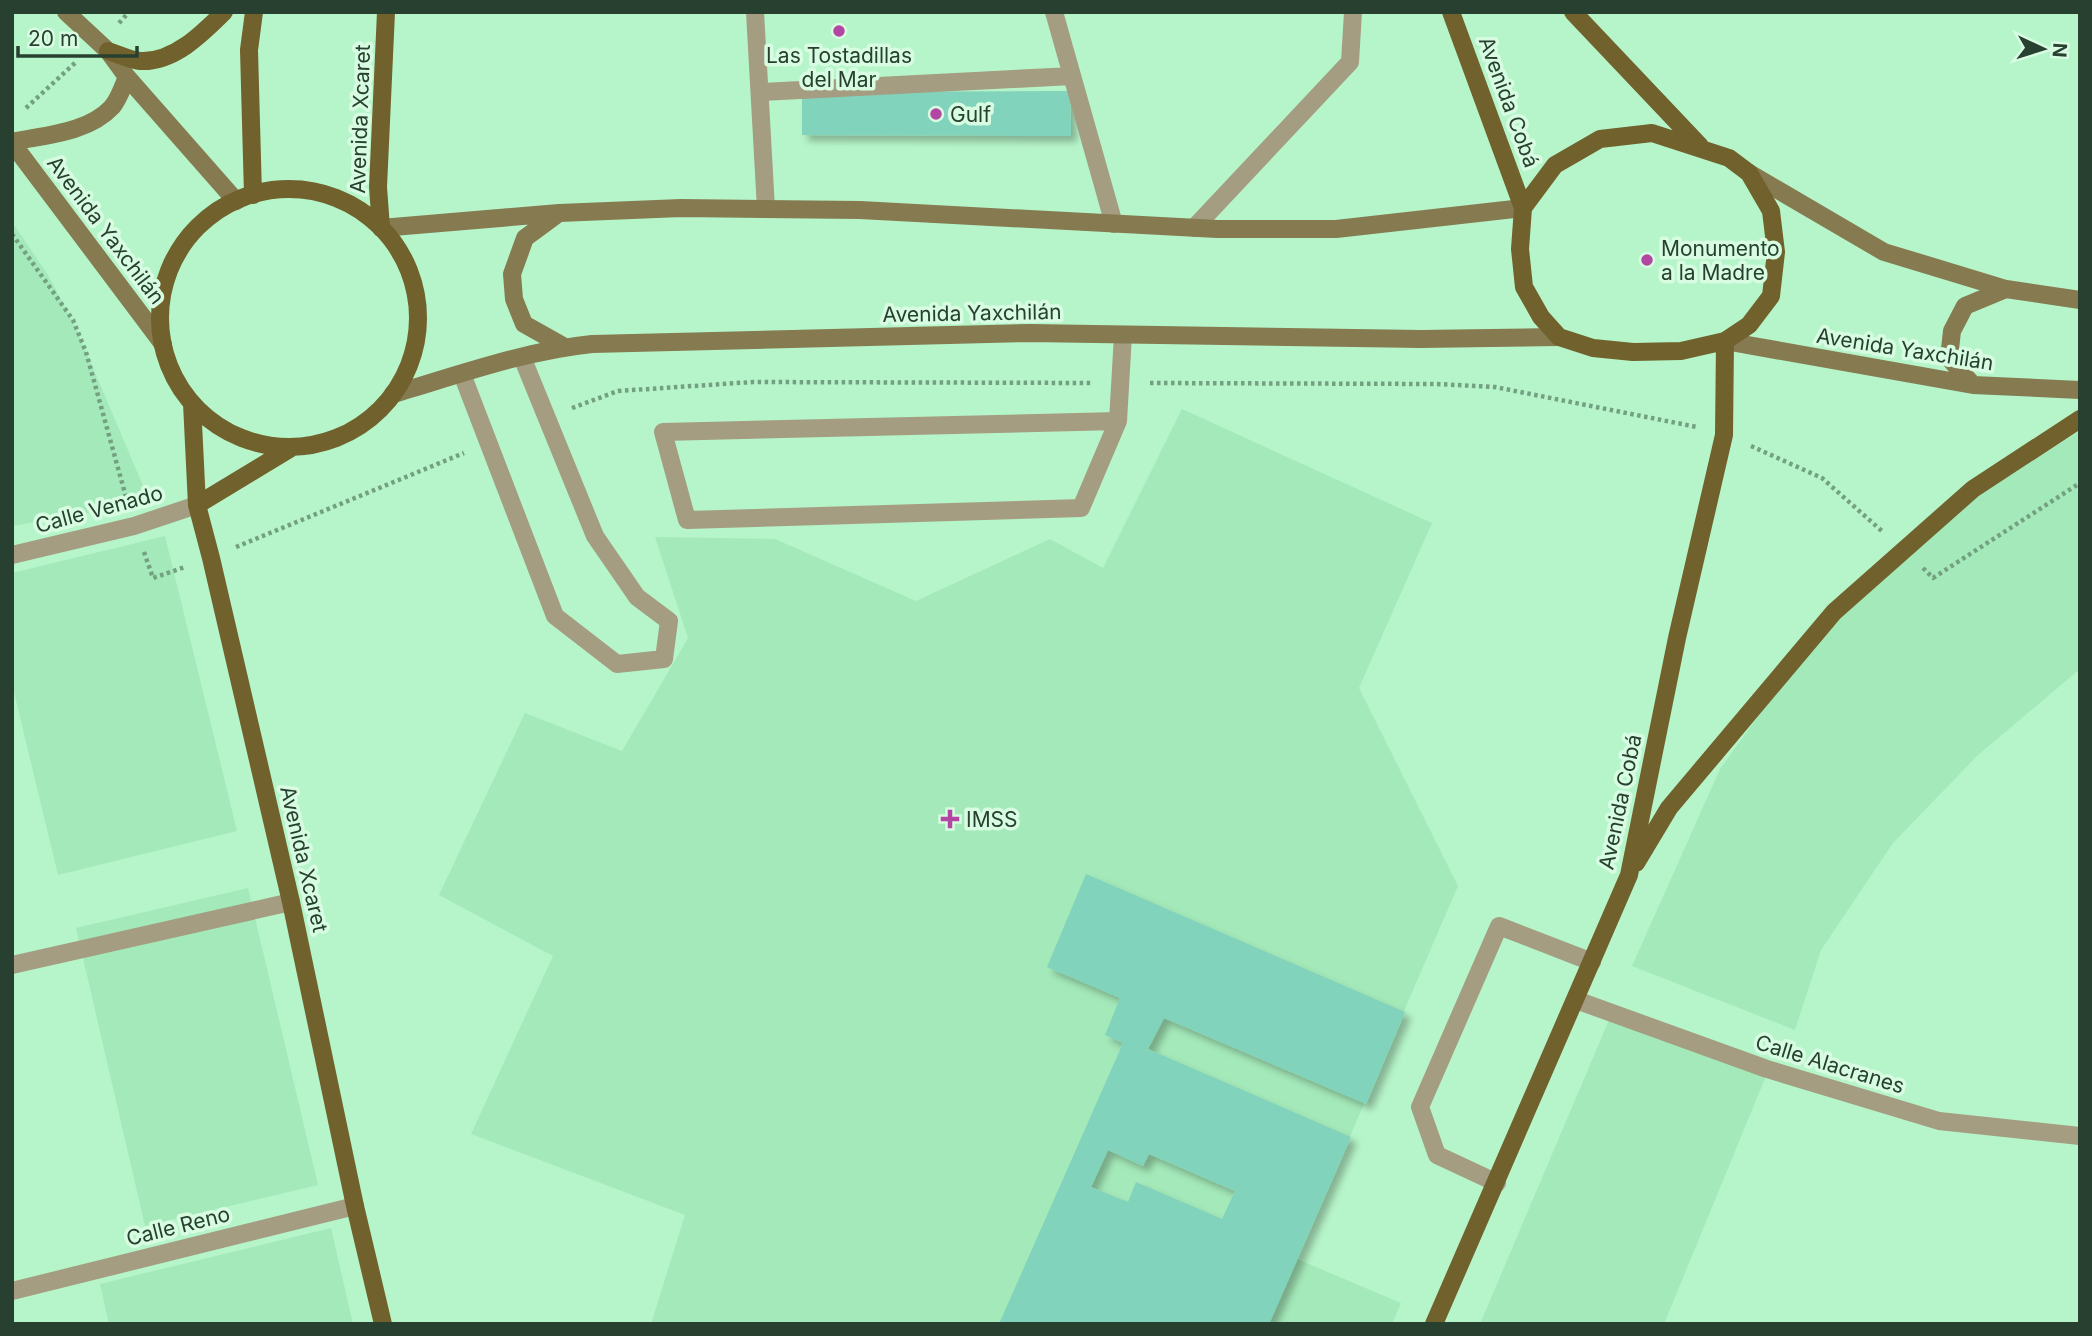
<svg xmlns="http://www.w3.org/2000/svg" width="2092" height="1336" font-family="Inter,sans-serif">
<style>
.built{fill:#a4e9b9}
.building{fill:#81d3bc;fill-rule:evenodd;filter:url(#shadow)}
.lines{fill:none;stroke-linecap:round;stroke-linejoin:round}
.path{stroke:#73a080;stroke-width:4.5;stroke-dasharray:3.5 3.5;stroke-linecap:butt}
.service{stroke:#a49d81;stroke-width:18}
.minor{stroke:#a49d81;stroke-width:18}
.secondary{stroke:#867a51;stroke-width:18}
.primary{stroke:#70612d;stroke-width:18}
.poi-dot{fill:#b446a3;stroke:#d7fce1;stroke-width:2.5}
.labels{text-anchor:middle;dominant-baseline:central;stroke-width:7;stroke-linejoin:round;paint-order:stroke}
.poi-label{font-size:21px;fill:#27402f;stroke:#d7fce1;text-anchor:start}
.street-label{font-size:21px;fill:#27402f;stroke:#d7fce1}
</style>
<defs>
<filter id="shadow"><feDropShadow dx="6" dy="6" stdDeviation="3.5" flood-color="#0004"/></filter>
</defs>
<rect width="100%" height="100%" fill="#b6f5c9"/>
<!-- built -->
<path class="built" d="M12 222 48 275 76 328 150 502 12 526Z
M1182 409 1432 523 1359 688 1458 886 1297 1259 1401 1303 1392 1324H651L685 1215 471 1134 553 956 439 895 525 713 622 751 688 638 655 537 775 539 916 601 1050 539 1103 568Z
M2080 431V669L1978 755 1893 843 1821 950 1795 1030 1632 966 1720 769 1826 623 1968 501Z
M165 536 237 831 58 875 12 684V573Z
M248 888 318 1185 145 1226 76 928Z
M1612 1013 1766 1076 1664 1324H1480Z
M331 1228 353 1324H109L100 1284Z"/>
<!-- building -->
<path class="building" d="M1070 91 1071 136 802 135V92Z
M1086 874 1405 1012 1366 1104 1164 1018 1148 1049 1351 1137 1269 1324H999L1123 1043 1105 1035 1120 998 1047 967ZM1108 1150 1143 1166 1149 1154 1235 1191 1222 1219 1136 1182 1128 1202 1091 1187Z"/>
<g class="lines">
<!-- path -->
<path class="path" d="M119 23 129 12
M26 108 76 62
M12 234 73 320 86 352 126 497
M1150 383 1437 384 1495 387 1697 427
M572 408 618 391 753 382 1092 383
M1751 446 1822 478 1883 532
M236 547 464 453
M144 552 153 578 185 567
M1923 568 1933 578 2080 483"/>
<!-- service -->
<path class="service" d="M755 12 766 209
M1054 12 1114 224
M760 92 1072 76
M1194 228 1350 62 1353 12
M462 374 555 616 617 664 664 659 669 621 637 597 595 536 522 357
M1118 421 663 432 687 520 1081 508 1118 421 1123 335
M1497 1183 1437 1155 1420 1107 1499 926 1592 962"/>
<!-- minor -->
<path class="minor" d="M12 555 134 526 197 505
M12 965 291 902
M1576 1000 1767 1069 1939 1121 2080 1136
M12 1291 355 1206"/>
<!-- secondary -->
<path class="secondary" d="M66 12 108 51 127 77 236 201
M12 142C45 135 88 133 112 107 119 99 123 86 127 77
M12 143 163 344
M1749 173 1884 252 2006 289 2080 300
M559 213 525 238 512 274 514 299 524 324 565 347
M381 228 559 213 681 208 860 210 1217 229H1336L1523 208
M1725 341 1973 385 2080 390
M1973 385 1949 358 1952 331 1965 306 2006 289
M393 394C458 375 524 351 592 344L1030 333 1421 339 1559 337"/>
<!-- primary -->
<path class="primary" d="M1451 12 1523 208
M1573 12 1700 146
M108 51C118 54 130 60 140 61 173 63 202 34 224 12
M1652 133 1729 158 1749 173 1771 211 1776 252 1771 296 1749 325 1725 341 1681 351 1633 352 1593 348 1559 337 1541 317 1524 287 1520 249 1523 208 1555 165 1600 139Z
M160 318a129 129 0 1 1 258 0a129 129 0 1 1-258 0Z
M253 195 249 50 254 12
M381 228 378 187 386 12
M192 403 197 505 211 558 291 902 355 1206 383 1324
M197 505 291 448
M1636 863 1669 808 1834 612 1973 489 2080 419
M1434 1324 1629 875 1677 638 1724 435 1725 341"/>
</g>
<!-- markers -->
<g class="poi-dot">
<circle cx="839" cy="31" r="7"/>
<circle cx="936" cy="114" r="7"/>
<circle cx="1647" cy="260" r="7"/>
<path d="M946.5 808.5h7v7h7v7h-7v7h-7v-7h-7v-7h7z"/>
</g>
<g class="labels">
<!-- poi labels -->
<g class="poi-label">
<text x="839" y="55" text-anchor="middle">Las Tostadillas<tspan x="839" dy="24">del Mar</tspan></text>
<text x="950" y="114">Gulf</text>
<text x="1661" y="248">Monumento<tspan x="1661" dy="24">a la Madre</tspan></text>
<text x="966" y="819">IMSS</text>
</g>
<!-- street labels -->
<g class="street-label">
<text transform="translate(1509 102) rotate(70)">Avenida Cobá</text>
<text transform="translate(360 119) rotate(-88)">Avenida Xcaret</text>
<text transform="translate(106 230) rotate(53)">Avenida Yaxchilán</text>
<text transform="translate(972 313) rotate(-1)">Avenida Yaxchilán</text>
<text transform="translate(1905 349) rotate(9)">Avenida Yaxchilán</text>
<text transform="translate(99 509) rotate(-15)">Calle Venado</text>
<text transform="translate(1620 802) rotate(-78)">Avenida Cobá</text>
<text transform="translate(304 859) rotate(77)">Avenida Xcaret</text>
<text transform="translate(1830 1064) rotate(17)">Calle Alacranes</text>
<text transform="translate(178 1226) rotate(-14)">Calle Reno</text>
</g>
</g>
<!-- border -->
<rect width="2092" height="1336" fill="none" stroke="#27402f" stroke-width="28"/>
<!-- north arrow -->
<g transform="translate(2043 49) rotate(94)" stroke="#d7fce1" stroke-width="5" paint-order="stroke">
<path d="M0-5L12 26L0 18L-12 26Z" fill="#27402f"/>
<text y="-10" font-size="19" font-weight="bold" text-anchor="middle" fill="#27402f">N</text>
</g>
<!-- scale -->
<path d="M18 46v10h119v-10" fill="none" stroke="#27402f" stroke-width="3.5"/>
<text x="28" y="46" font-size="21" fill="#27402f" stroke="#d7fce1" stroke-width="5" paint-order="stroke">20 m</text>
</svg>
